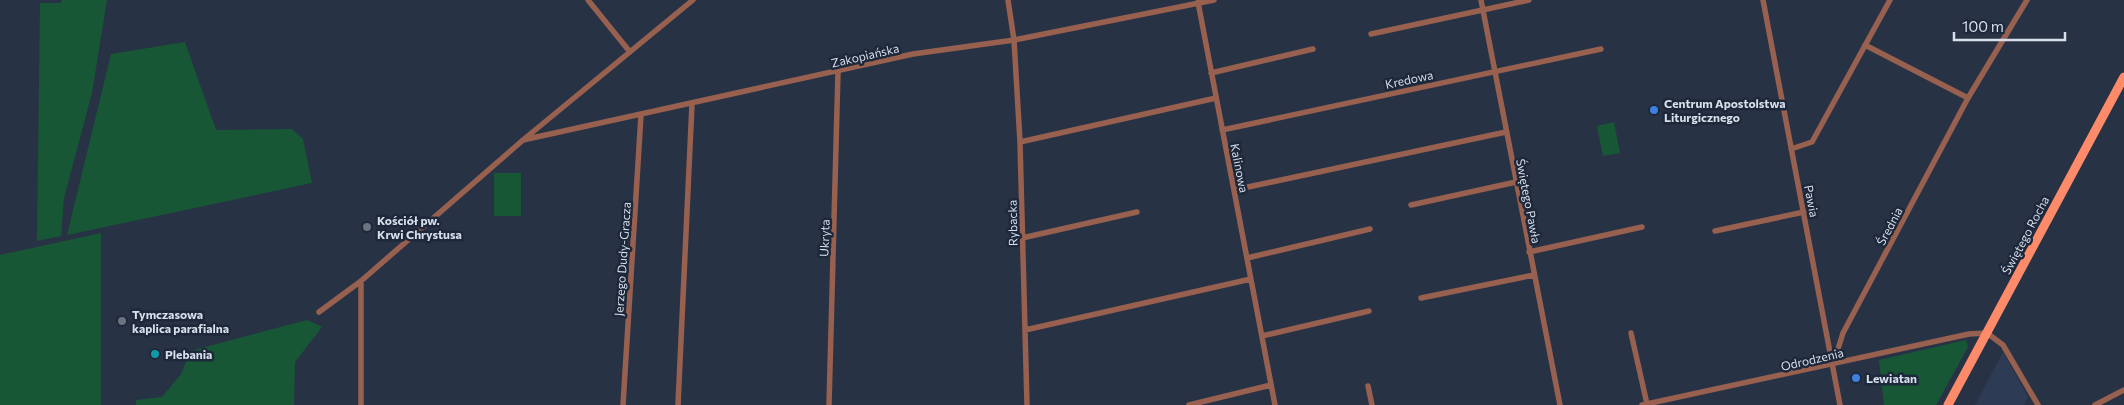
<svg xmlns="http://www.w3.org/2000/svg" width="2124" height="405" font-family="Commissioner,sans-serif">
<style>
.built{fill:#2d3b54}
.green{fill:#175735}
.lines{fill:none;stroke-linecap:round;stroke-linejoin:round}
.street{stroke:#98604f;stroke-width:5.5}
.primary{stroke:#fd8a68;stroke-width:9}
.shop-dot{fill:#3f7fe0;stroke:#1e283b;stroke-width:2}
.worship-dot{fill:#6b7280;stroke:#1e283b;stroke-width:2}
.culture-dot{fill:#0f9aa8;stroke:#1e283b;stroke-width:2}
.labels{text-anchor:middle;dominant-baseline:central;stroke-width:5;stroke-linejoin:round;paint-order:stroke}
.street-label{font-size:12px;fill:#d7dfeb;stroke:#1e283b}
.poi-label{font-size:12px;font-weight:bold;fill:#d7dfeb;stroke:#1e283b;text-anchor:start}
</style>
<rect width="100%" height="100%" fill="#283245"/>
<!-- built -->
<path class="built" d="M2003 352 2028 397 2024 405H1975Z"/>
<!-- green -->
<path class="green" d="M62 0H107L92 93 64 198 61 236 37 241 40 3H61Z
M185 42 216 130 292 129 303 139 312 183 67 235 111 54Z
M1614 122 1620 153 1603 156 1597 126Z
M494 173H521V216H494Z
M101 233V405H0V255Z
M307 320 322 327 295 362 294 405H136V400L162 397 181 374 187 360 194 350Z
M1966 340 1968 347 1936 405H1884L1879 360Z"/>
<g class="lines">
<!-- street -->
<path class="street" d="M588 0 630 52
M1008 0 1014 40 1020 142 1027 405
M1481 0 1560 405
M1763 0 1840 405
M1198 2 1275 405
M1371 34 1529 0
M1865 45 1968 98
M1211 73 1313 49
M1222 130 1601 49
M523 140 913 54 1014 40 1214 0
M1020 142 1216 98
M1791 149 1812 142 1890 0
M1234 190 1506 132
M1411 205 1516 182
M1715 231 1804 212
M1022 238 1137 212
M1529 252 1642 227
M1247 258 1370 229
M361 281V405
M1421 298 1534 275
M319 312 361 281 523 140 693 0
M1025 330 1251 279
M1631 333 1647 404
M1262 336 1369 311
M1833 365 1843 333 1968 98 2027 0
M1368 386 1372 405
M623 405 641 115
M678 405 692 104
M829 405 838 72
M1189 405 1271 385
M1642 405 1969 334 1987 333 2003 345 2038 405
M2095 405 2124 390"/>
<!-- primary -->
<path class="primary" d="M1948 405 2124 77"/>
</g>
<!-- markers -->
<g class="shop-dot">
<circle cx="1654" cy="110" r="5"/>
<circle cx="1856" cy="378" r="5"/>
</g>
<g class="worship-dot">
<circle cx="367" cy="227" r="5"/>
<circle cx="122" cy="321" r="5"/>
</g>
<circle class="culture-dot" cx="155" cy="354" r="5"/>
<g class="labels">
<!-- street labels -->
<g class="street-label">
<text transform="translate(865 55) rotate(-13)">Zakopiańska</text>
<text transform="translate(1409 79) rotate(-12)">Kredowa</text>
<text transform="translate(1240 168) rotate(79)">Kalinowa</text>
<text transform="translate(1529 201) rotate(79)">Świętego Pawła</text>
<text transform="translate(1812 201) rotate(79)">Pawia</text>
<text transform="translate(1012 223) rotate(-91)">Rybacka</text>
<text transform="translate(1889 226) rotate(-62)">Średnia</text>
<text transform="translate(2025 235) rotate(-62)">Świętego Rocha</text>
<text transform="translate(824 238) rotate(-88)">Ukryta</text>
<text transform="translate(622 259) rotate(-86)">Jerzego Dudy-Gracza</text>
<text transform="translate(1812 359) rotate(-13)">Odrodzenia</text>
</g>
<!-- poi labels -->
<g class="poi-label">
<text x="1664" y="103">Centrum Apostolstwa<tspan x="1664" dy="14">Liturgicznego</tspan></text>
<text x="377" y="220">Kościół pw.<tspan x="377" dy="14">Krwi Chrystusa</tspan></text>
<text x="132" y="314">Tymczasowa<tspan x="132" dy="14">kaplica parafialna</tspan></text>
<text x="165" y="354">Plebania</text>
<text x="1866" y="378">Lewiatan</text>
</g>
</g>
<!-- scale -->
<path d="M1954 32v8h111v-8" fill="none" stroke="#d7dfeb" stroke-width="2.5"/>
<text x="1962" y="32" font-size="15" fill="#d7dfeb" stroke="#1e283b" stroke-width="4" paint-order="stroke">100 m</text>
</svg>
